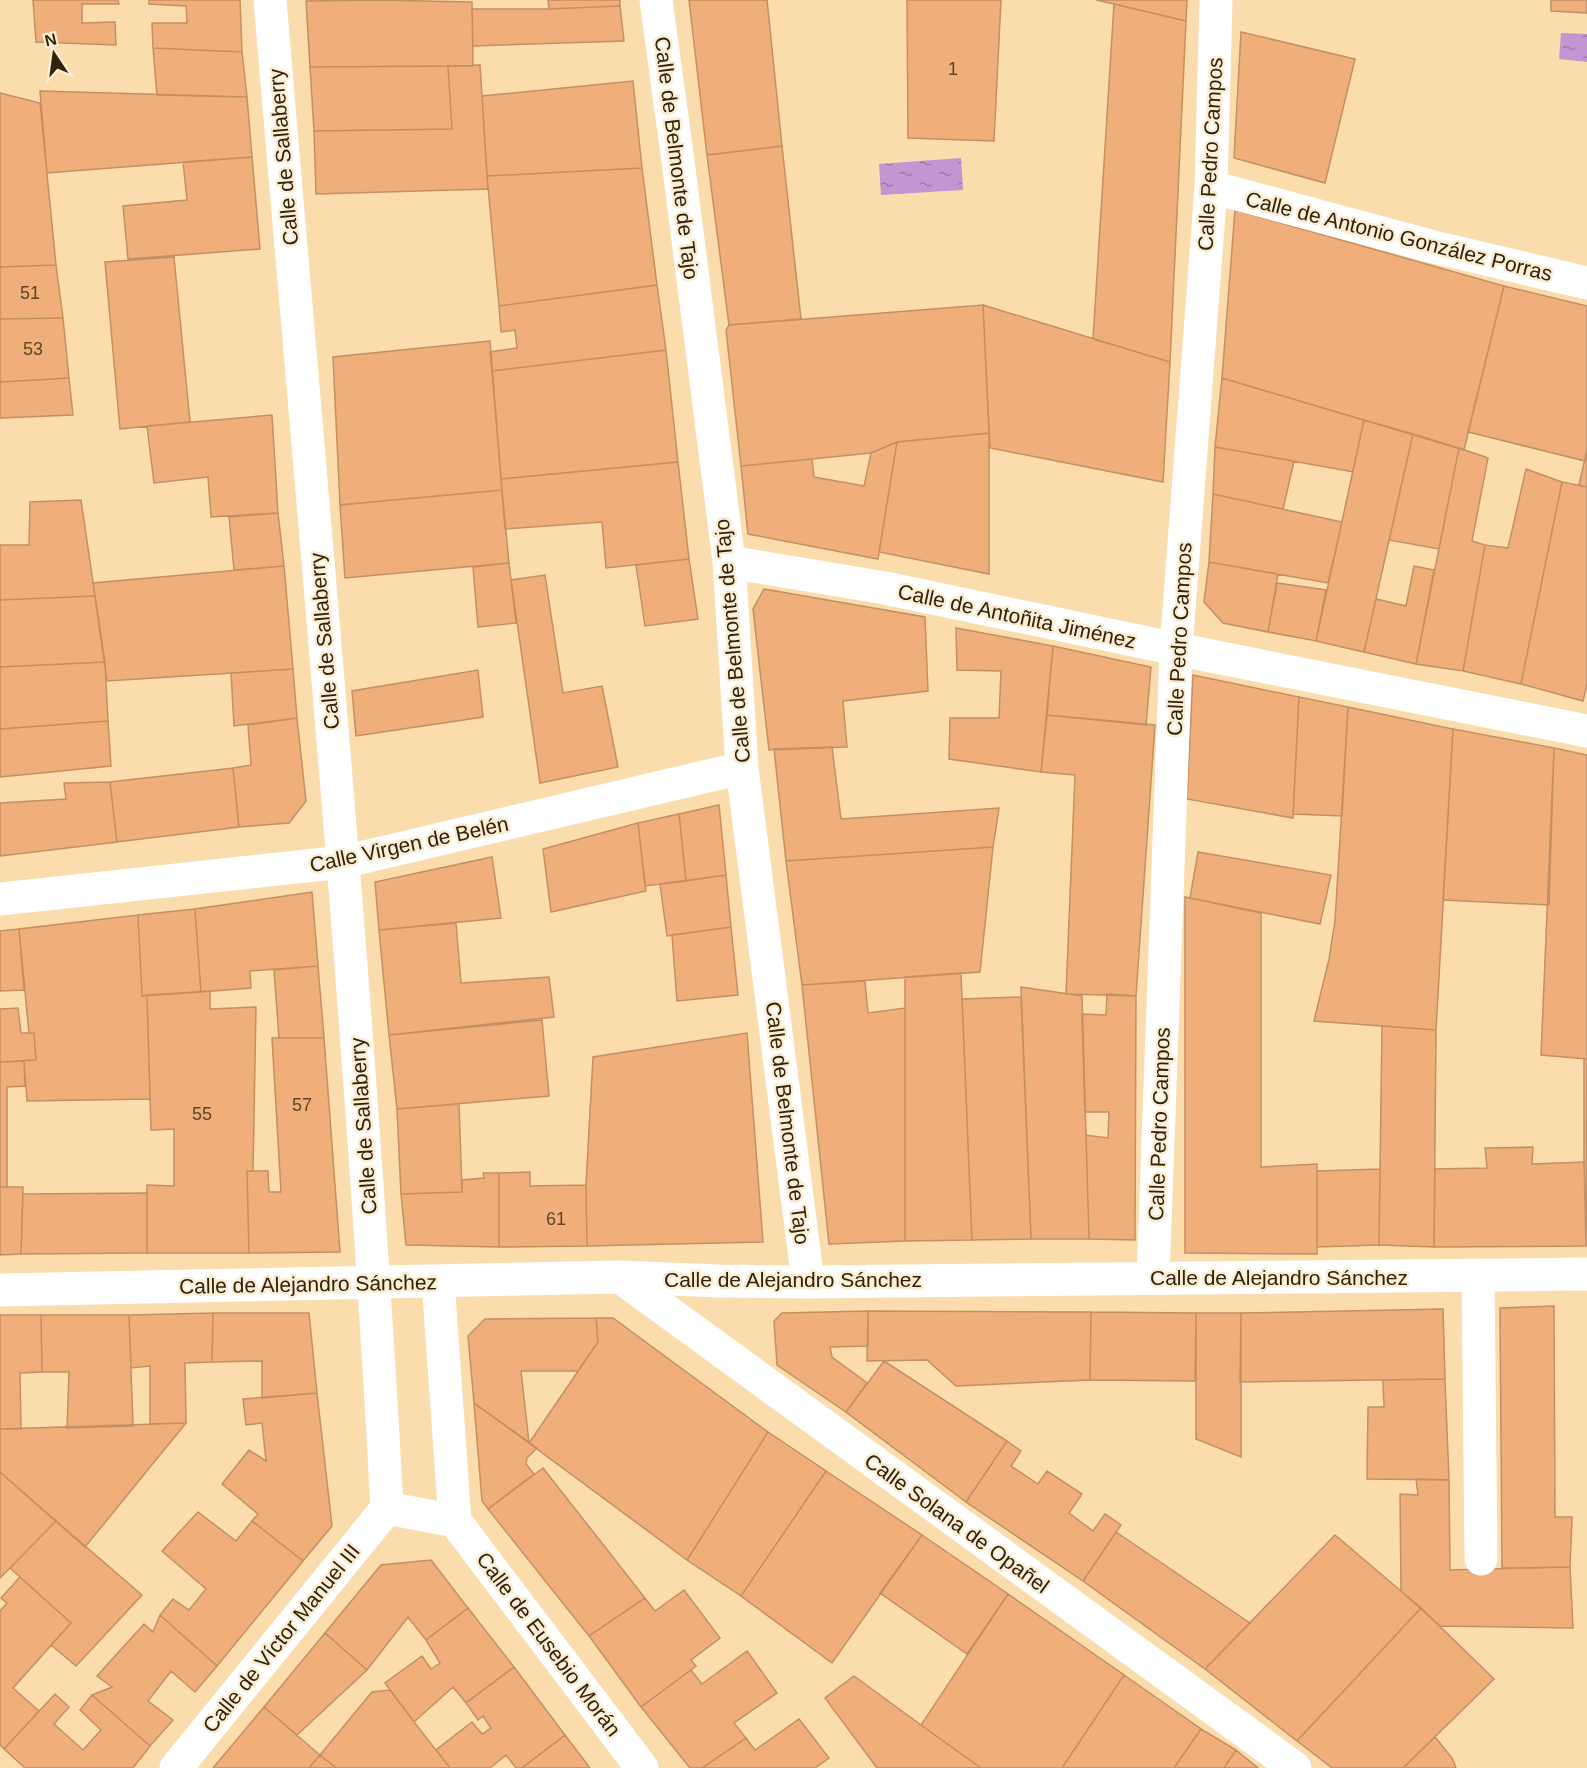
<svg xmlns="http://www.w3.org/2000/svg" width="1587" height="1768" font-family="Helvetica,sans-serif">
<style>
.water{fill:url(#water-ripples)}
.building{fill:#efae7a;stroke:#c58f64;stroke-width:1.5}
.lines{fill:none;stroke-linecap:round;stroke-linejoin:round}
.pedestrian{stroke:#fff;stroke-width:33}
.minor{stroke:#fff;stroke-width:33}
.labels{text-anchor:middle;dominant-baseline:central;stroke-width:5;stroke-linejoin:round;paint-order:stroke}
.number-label{font-size:18px;fill:#604626}
.street-label{font-size:21px;fill:#31230a;stroke:#fbecd4}
</style>
<defs>
<pattern id="water-ripples" width="26" height="14" patternUnits="userSpaceOnUse" patternTransform="scale(1.5)"><rect width="26" height="14" fill="#c594d2"/><path d="M2 4q2-2 4 0t4 0M15 11q2-2 4 0t4 0" fill="none" stroke="#a178a9"/></pattern>
</defs>
<rect width="100%" height="100%" fill="#fadcad"/>
<!-- water -->
<path class="water" d="M1561 33 1587 34V62L1559 59Z
M961 158 963 190 881 195 879 164Z"/>
<!-- building -->
<path class="building" d="M33 0H118L119 4H82V23L115 22 116 45 36 42Z
M149 0H240L242 52 153 48 152 23H187L186 6 149 4Z
M379 0 472 2 473 66 310 67 306 1Z
M548 0H620V6L549 9Z
M689 0H767L782 146 707 155Z
M907 0H1001L994 141 908 138Z
M1096 0H1187L1186 21 1114 4Z
M1551 0H1587V13L1551 11Z
M1114 4 1186 21 1170 362 1093 339Z
M620 6 624 41 473 46 472 9H549Z
M1241 32 1355 59 1325 183 1234 158Z
M153 48 242 52 247 97 157 95Z
M480 65 488 189 316 194 314 131 452 129 448 66Z
M448 66 452 129 314 131 310 67Z
M633 81 642 168 487 176 482 96Z
M40 91 247 97 252 157 47 173Z
M0 93 40 103 56 265 0 267Z
M782 146 801 319 729 325 707 155Z
M252 157 260 249 128 259 123 206 187 200 183 162Z
M642 168 657 285 499 306 487 176Z
M1235 210 1504 286 1464 450 1222 378Z
M174 257 190 422 120 429 105 262Z
M56 265 63 318 0 319V267Z
M657 285 666 350 492 371 490 352 517 348 515 330 501 332 499 306Z
M1504 286 1587 306V450L1585 461 1468 432Z
M983 305 1170 362 1163 482 990 448Z
M983 305 989 433 897 442 871 453 741 466 726 330 729 325Z
M63 318 69 378 0 382V319Z
M490 341 502 490 340 505 333 357Z
M666 350 678 462 501 479 492 371Z
M69 378 73 415 0 418V382Z
M1222 378 1364 420 1353 472 1215 447Z
M272 415 278 513 211 517 208 477 154 483 147 426Z
M1364 420 1413 434 1364 652 1316 641Z
M989 433V574L879 552 897 442Z
M1413 434 1459 448 1439 549 1389 540Z
M897 442 878 559 748 534 741 466 812 459 814 477 864 486 871 453Z
M1215 447 1294 461 1283 509 1213 494Z
M1459 448 1488 458 1472 541 1485 545 1463 671 1416 664Z
M1587 450V487L1579 485Z
M678 462 689 559 606 568 602 522 505 529 501 479Z
M1526 469 1562 482 1521 684 1463 671 1485 545 1508 548Z
M1562 482 1587 487V684L1583 701 1521 684Z
M502 490 509 563 345 578 340 505Z
M1213 494 1342 522 1328 583 1209 562Z
M81 500 95 596 0 600V545H29L30 502Z
M278 513 284 566 234 570 229 517Z
M689 559 698 619 645 626 636 565Z
M1209 562 1278 574 1268 632 1223 623 1204 602Z
M509 563 516 623 478 627 473 567Z
M284 566 293 669 107 681 93 583Z
M1414 566 1434 570 1416 664 1364 652 1376 599 1406 606Z
M545 575 563 693 602 686 618 767 540 783 511 580Z
M1277 583 1326 590 1316 641 1268 632Z
M764 589 925 617 928 691 843 701 847 747 769 750 753 609Z
M95 596 105 662 0 667V600Z
M956 628 1053 646 1041 772 949 759 950 718H999L1001 671 957 670Z
M1053 646 1151 667 1146 725 1047 715Z
M105 662 108 721 0 729V667Z
M293 669 297 718 234 726 231 673Z
M478 670 483 717 356 736 352 691Z
M1193 675 1299 697 1293 818 1187 799Z
M1299 697 1348 707 1342 816 1293 814Z
M1348 707 1453 729 1436 1030 1314 1021 1329 959 1335 921Z
M1047 715 1155 725 1136 996 1066 994 1075 775 1041 772Z
M297 718 306 801 289 823 239 827 233 768 251 765 248 725Z
M108 721 111 766 0 777V729Z
M1453 729 1554 748 1549 905 1443 900Z
M832 747 841 819 999 808 993 847 786 861 774 749Z
M1554 748 1587 755V1059L1541 1055Z
M233 768 239 827 117 842 110 782Z
M110 782 117 842 0 856V803L66 799 64 783Z
M719 805 726 875 686 881 679 814Z
M679 814 686 881 645 886 638 823Z
M638 823 646 891 551 912 543 849Z
M993 847 980 972 802 985 786 861Z
M1198 852 1331 875 1320 924 1190 898Z
M492 857 501 918 379 930 375 882Z
M726 875 731 927 667 936 660 884Z
M312 892 318 966 250 971 251 988 201 992 195 909Z
M1185 897 1261 913V1167L1317 1164V1254L1185 1253Z
M195 909 201 992 142 996 138 915Z
M138 915 142 996 147 995 150 1099 27 1101 24 1061 36 1060 34 1033H29L19 929Z
M456 923 461 983 549 977 554 1017 389 1035 379 930Z
M731 927 738 995 677 1001 672 935Z
M19 929 24 990 0 991V931Z
M318 966 324 1038H279L274 970Z
M961 973 972 1240 905 1241V977Z
M865 981 868 1013 905 1008V1241L829 1244 802 985Z
M1021 987 1082 996 1089 1239H1031Z
M210 991V1009L256 1007 253 1171H247L249 1253H147V1185L174 1186V1129L151 1130 147 995Z
M1107 994 1136 996 1135 1240 1089 1239 1086 1135 1108 1138 1109 1112H1085L1082 1014 1106 1015Z
M1021 997 1031 1239 972 1240 962 999Z
M18 1008 21 1033H34L36 1060 0 1062V1009Z
M542 1020 549 1096 397 1109 389 1035Z
M1382 1026 1436 1030 1434 1247 1379 1245Z
M747 1033 763 1242 587 1246 586 1185 593 1057Z
M272 1038H324L340 1252 249 1253 247 1171H268L269 1192H281Z
M1584 1059H1587L1586 1246 1584 1162Z
M24 1061 25 1086 7 1087V1187H0V1062Z
M459 1104 462 1192 401 1194 397 1109Z
M1533 1147 1532 1164 1584 1162 1586 1246 1434 1247 1435 1169 1487 1168 1485 1148Z
M1380 1169 1379 1245 1317 1247V1171Z
M530 1172V1186L586 1185 587 1246 499 1247V1173Z
M483 1173H499V1247L406 1245 401 1194 462 1192V1180L484 1178Z
M0 1187H23L21 1254 0 1255Z
M147 1193V1253L21 1254 23 1194Z
M1554 1306 1555 1517H1572L1570 1567 1502 1568 1500 1308Z
M1443 1309 1445 1379 1240 1382 1241 1313Z
M868 1311 1091 1312 1090 1380 956 1386 927 1360 867 1361Z
M868 1311V1346L830 1347 832 1357 867 1383 846 1412 777 1365 774 1321 782 1313Z
M1091 1312 1196 1313 1195 1381 1090 1380Z
M213 1313H309L317 1393 262 1398V1361L212 1362Z
M213 1313 212 1362 185 1363 186 1423 150 1424V1366L131 1368 129 1315Z
M1196 1313H1241V1457L1196 1439Z
M0 1315H41L42 1372 20 1373 21 1429H0Z
M41 1315H129L133 1426 67 1428 69 1372H42Z
M596 1318H613L768 1432 687 1560 529 1443 598 1342Z
M596 1318 598 1342 578 1371H521L529 1443 474 1403 468 1336 485 1319Z
M884 1361 1007 1441 966 1502 846 1412Z
M1445 1379 1449 1480 1367 1479 1368 1407H1384L1383 1380Z
M317 1393 332 1526 303 1561 252 1521 258 1514 222 1484 249 1450 266 1461 262 1423 246 1425 243 1399Z
M474 1403 537 1448 527 1458 526 1464 534 1474 488 1509 482 1501Z
M186 1423 85 1547 0 1472V1429Z
M768 1432 826 1471 741 1596 687 1560Z
M1007 1441 1021 1451 1011 1466 1038 1484 1047 1471 1082 1494 1069 1513 1093 1531 1105 1514 1121 1525 1083 1581 966 1502Z
M543 1468 645 1598 589 1636 488 1509Z
M826 1471 922 1535 832 1663 741 1596Z
M0 1472 56 1521 0 1578Z
M1416 1479 1449 1480 1450 1570 1570 1567 1573 1628 1440 1626 1401 1591 1400 1494 1418 1495Z
M198 1512 236 1541 252 1521 303 1561 217 1666 160 1615 173 1599 189 1610 206 1589 162 1551Z
M56 1521 142 1595 76 1666 51 1645 71 1623 10 1568Z
M1116 1532 1250 1623 1205 1669 1083 1581Z
M922 1535 1008 1594 967 1654 880 1593Z
M1335 1535 1421 1608 1297 1741 1205 1669Z
M431 1560 468 1608 426 1640 408 1617 367 1670 325 1633 381 1565Z
M20 1577 71 1623 13 1688 39 1711 4 1749 0 1745V1611L7 1603 1 1598Z
M684 1590 720 1638 691 1660 696 1666 641 1707 589 1636 645 1598 655 1611Z
M1008 1594 1124 1675 1062 1768H981L921 1725Z
M468 1608 514 1667 466 1703 453 1687 414 1722 385 1683 422 1656 431 1669 440 1663 426 1640Z
M1421 1608 1494 1679 1403 1768H1332L1297 1741Z
M160 1615 217 1666 195 1692 171 1671 148 1701 173 1720 150 1746 92 1695 112 1687 97 1676 144 1624 153 1632Z
M325 1633 367 1670 297 1735 264 1707Z
M747 1651 777 1693 734 1723 746 1738 702 1768H690L641 1707 691 1670 702 1684Z
M514 1667 565 1735 522 1768H516L506 1755 490 1768H450L436 1750 472 1722 482 1734 491 1728 483 1716 478 1720 466 1703Z
M1124 1675 1201 1729 1174 1768H1062Z
M854 1676 921 1725 981 1768H877L825 1698Z
M390 1690 414 1722 450 1768H336L320 1755 372 1692Z
M55 1694 69 1707 54 1724 83 1750 101 1730 80 1710 92 1695 150 1746 133 1768H25L4 1749Z
M264 1707 320 1755 309 1768H213Z
M799 1719 829 1758 815 1768H702L746 1738 755 1750Z
M1201 1729 1236 1750 1224 1768H1174Z
M565 1735 590 1768H522Z
M1435 1737 1452 1758 1456 1768H1403Z
M1236 1750 1258 1768H1224Z
M320 1755 336 1768H309Z"/>
<g class="lines">
<!-- pedestrian -->
<path class="pedestrian" d="M1478 1276 1481 1559"/>
<!-- minor -->
<path class="minor" d="M656 0 679 169 729 562 742 768 808 1282
M1211 187 1434 247 1587 283
M729 562 885 588 1176 649 1587 731
M0 899 343 862 742 768
M620 1277 1295 1768
M1153 1278 1176 649 1211 187 1216 0
M438 1281 455 1521
M0 1290 620 1277 720 1281 808 1282 1587 1274
M387 1508 455 1521
M455 1521 642 1768
M176 1768 387 1508C360 1005 312 502 270 0"/>
</g>
<g class="labels">
<!-- number labels -->
<g class="number-label">
<text x="953" y="69">1</text>
<text x="30" y="293">51</text>
<text x="33" y="349">53</text>
<text x="302" y="1105">57</text>
<text x="202" y="1114">55</text>
<text x="556" y="1219">61</text>
</g>
<!-- street labels -->
<g class="street-label">
<text transform="translate(1210 154) rotate(-87)">Calle Pedro Campos</text>
<text transform="translate(283 157) rotate(-95)">Calle de Sallaberry</text>
<text transform="translate(677 158) rotate(83)">Calle de Belmonte de Tajo</text>
<text transform="translate(1399 236) rotate(14)">Calle de Antonio González Porras</text>
<text transform="translate(1017 616) rotate(12)">Calle de Antoñita Jiménez</text>
<text transform="translate(1179 639) rotate(-87)">Calle Pedro Campos</text>
<text transform="translate(324 641) rotate(-95)">Calle de Sallaberry</text>
<text transform="translate(732 641) rotate(-95)">Calle de Belmonte de Tajo</text>
<text transform="translate(409 844) rotate(-12)">Calle Virgen de Belén</text>
<text transform="translate(788 1123) rotate(83)">Calle de Belmonte de Tajo</text>
<text transform="translate(1159 1124) rotate(-88)">Calle Pedro Campos</text>
<text transform="translate(363 1126) rotate(-94)">Calle de Sallaberry</text>
<text x="1279" y="1277">Calle de Alejandro Sánchez</text>
<text x="793" y="1279">Calle de Alejandro Sánchez</text>
<text transform="translate(308 1284) rotate(-1)">Calle de Alejandro Sánchez</text>
<text transform="translate(957 1523) rotate(36)">Calle Solana de Opañel</text>
<text transform="translate(281 1638) rotate(-51)">Calle de Víctor Manuel III</text>
<text transform="translate(549 1644) rotate(53)">Calle de Eusebio Morán</text>
</g>
</g>
<!-- north arrow -->
<g transform="translate(54 54) rotate(347)" stroke="#fbecd4" stroke-width="4.5" paint-order="stroke">
<path d="M0-4.5L10 22L0 15L-10 22Z" fill="#31230a"/>
<text y="-9" font-size="16" font-weight="bold" text-anchor="middle" fill="#31230a">N</text>
</g>
</svg>
